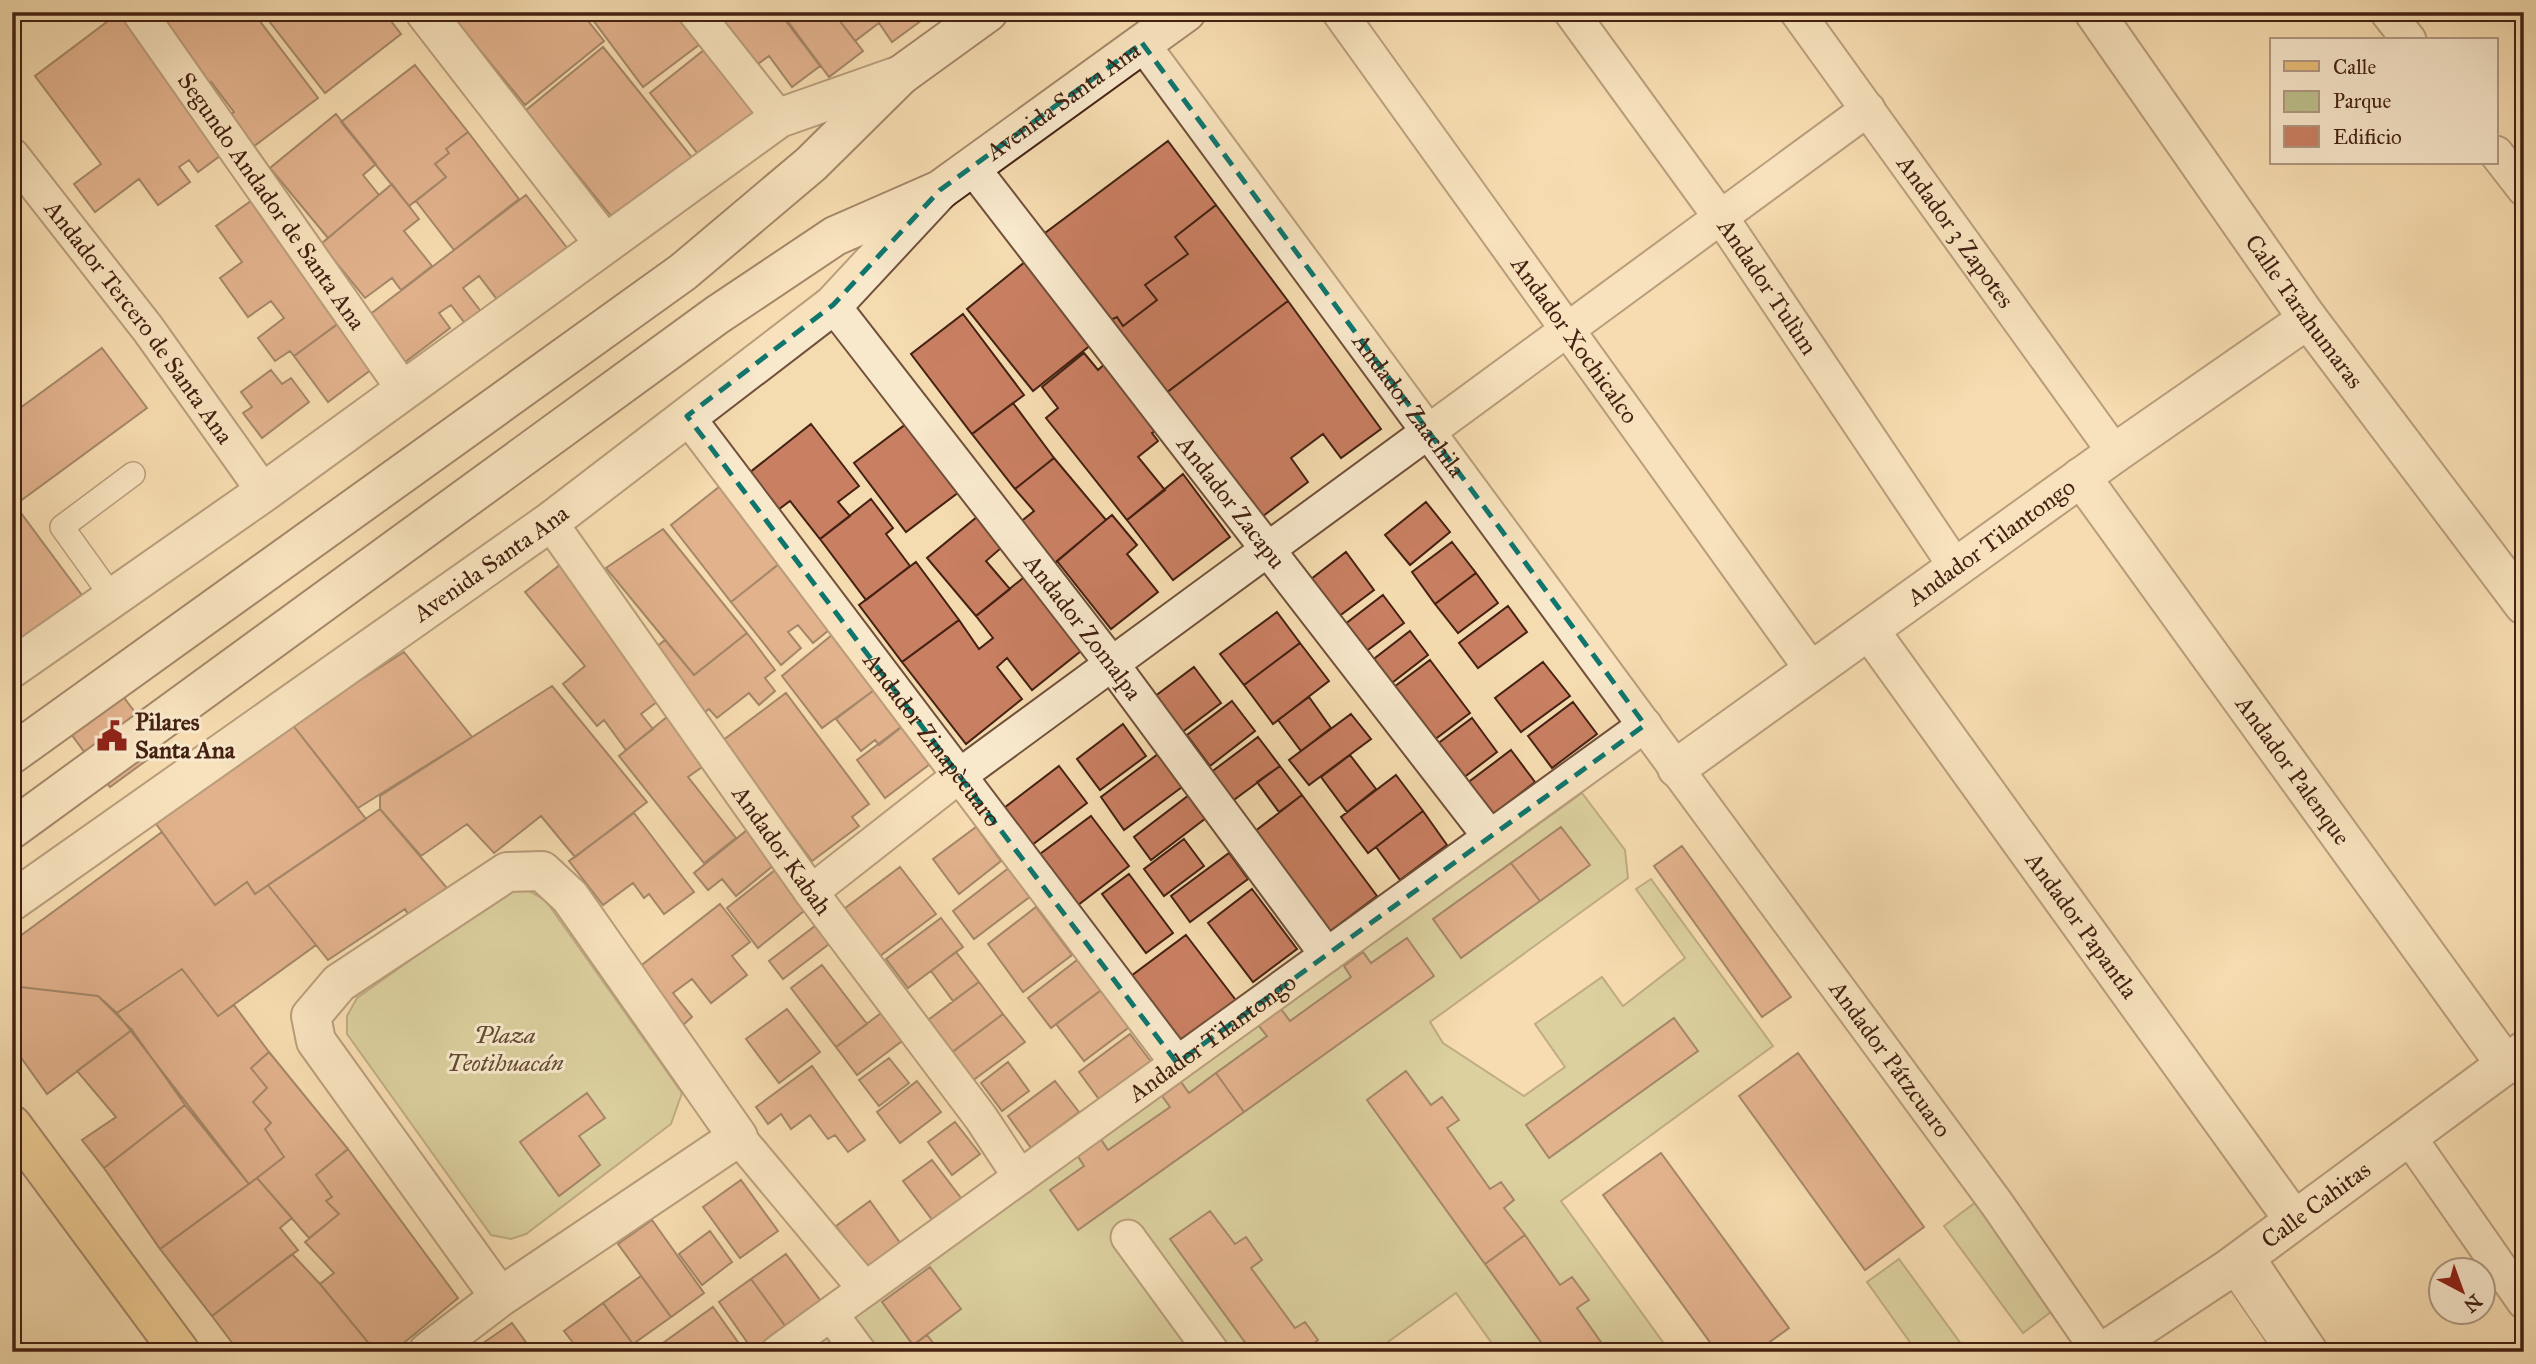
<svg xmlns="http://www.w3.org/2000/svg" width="2536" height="1364" font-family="'IM FELL Great Primer',serif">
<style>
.green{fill:#bcc08b;stroke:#80704e;stroke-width:2}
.building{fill:#c97f62;stroke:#442112;stroke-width:2}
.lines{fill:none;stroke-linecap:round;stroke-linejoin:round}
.service-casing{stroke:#70503a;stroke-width:26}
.pedestrian-casing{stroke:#70503a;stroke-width:37}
.minor-casing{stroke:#70503a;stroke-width:42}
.tertiary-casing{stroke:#70503a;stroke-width:42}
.secondary-casing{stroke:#442112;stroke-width:42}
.primary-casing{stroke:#442112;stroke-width:42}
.service{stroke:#f8e8cc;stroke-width:23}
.pedestrian{stroke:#f8e8cc;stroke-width:33}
.minor{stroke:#f8e8cc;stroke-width:38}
.tertiary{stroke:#f8e8cc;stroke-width:38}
.secondary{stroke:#f8e8cc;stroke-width:38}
.primary{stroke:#eabe78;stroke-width:38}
.marked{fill:none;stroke:#0f766e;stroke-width:5;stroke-dasharray:14 9;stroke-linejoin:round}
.labels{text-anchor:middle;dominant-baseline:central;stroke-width:6;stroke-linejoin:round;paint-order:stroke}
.street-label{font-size:24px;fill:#442112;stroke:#f8e8cc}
.poi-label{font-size:24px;font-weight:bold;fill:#442112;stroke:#f8e8cc;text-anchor:start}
.park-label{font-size:24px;font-style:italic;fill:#624930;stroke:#f8e8cc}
</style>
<rect width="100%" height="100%" fill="#f5dcb0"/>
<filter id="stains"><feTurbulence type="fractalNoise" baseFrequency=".00286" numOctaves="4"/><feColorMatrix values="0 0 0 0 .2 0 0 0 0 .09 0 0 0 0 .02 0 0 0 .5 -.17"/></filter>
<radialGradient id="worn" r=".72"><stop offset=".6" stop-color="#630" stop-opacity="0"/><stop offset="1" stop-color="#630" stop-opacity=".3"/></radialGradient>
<!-- green -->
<path class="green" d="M1582 793 1625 850 1628 878 1430 1022 1443 1043 1524 1096 1565 1067 1535 1024 1602 977 1623 1006 1685 958 1636 889 1651 879 1773 1046 1561 1201 1670 1352H1498L1456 1293 1374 1352H804Z
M526 889 546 901 682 1093 671 1124 526 1234 511 1239 491 1235 347 1034V1016L357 998 509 890Z
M1980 1199 2059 1306 2023 1333 1944 1226Z
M1899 1259 1907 1270 1967 1352H1917L1867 1282Z"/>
<!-- building -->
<path class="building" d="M120 12H126L228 150 198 172 189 160 179 167 190 182 158 205 139 179 95 212 74 184 101 164 35 76Z
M143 12H253L318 98 249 150 225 119 234 112 211 82 202 89Z
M262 12H384L401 34 325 93Z
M466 12H581L604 41 525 105 456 21Z
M587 12H688L708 38 643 87Z
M735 12H779L820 66 792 87 769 56 755 66 722 22Z
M781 12H833L863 51 829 77Z
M833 12H933L892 42 879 23 855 41Z
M709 46 761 113 702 159 650 93Z
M603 47 694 160 616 222 525 111Z
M415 65 468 132 446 149 449 153 435 164 446 177 409 206 341 122Z
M336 114 376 164 363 175 379 195 328 238 270 168Z
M468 132 519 199 454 250 416 201 446 177 435 164 449 153 446 149Z
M1168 141 1216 205 1175 237 1188 254 1145 285 1157 300 1123 326 1117 317 1106 322 1041 236Z
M392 184 419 219 404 231 432 266 401 290 392 278 365 298 321 244Z
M259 195 348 316 294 356 290 351 275 361 258 338 284 318 271 301 248 317 220 278 242 262 216 226Z
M526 195 568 249 499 302 479 276 463 288 483 314 467 326 451 305 439 313 450 328 400 366 364 319Z
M1216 205 1288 301 1162 396 1106 322 1117 317 1123 326 1157 300 1145 285 1188 254 1175 237Z
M1026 261 1092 344 1033 391 967 309Z
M1288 301 1381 429 1341 458 1323 434 1291 458 1308 482 1258 520 1162 396Z
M963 314 1024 395 972 434 911 354Z
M342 321 376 366 328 402 294 356Z
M102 348 147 408 15 505 84 598 12 650V414Z
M1084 353 1098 370 1108 361 1161 427 1152 433 1158 441 1138 457 1165 490 1127 520 1046 418 1058 408 1042 387Z
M271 370 282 384 291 378 309 402 262 438 243 413 252 407 241 392Z
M1013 403 1054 458 1015 489 972 434Z
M910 421 963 489 906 532 854 463Z
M811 424 859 486 838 502 850 516 820 539 790 501 778 510 749 473Z
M1054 458 1106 520 1048 569 1013 528 1034 511 1015 489Z
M1183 474 1230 537 1173 580 1127 520Z
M729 479 790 555 731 602 671 525Z
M871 499 893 528 886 534 910 566 866 600 820 539Z
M1426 502 1450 532 1410 565 1385 535Z
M983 512 1008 542 986 561 1010 589 976 616 927 558Z
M1112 515 1137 545 1127 554 1158 592 1111 629 1057 561Z
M663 529 747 633 694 675 606 568Z
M1452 542 1476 573 1435 604 1412 572Z
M1346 552 1374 590 1334 620 1306 583Z
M565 561 666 695 641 714 653 729 626 750 604 720 597 726 563 684 585 666 525 592Z
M783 561 835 625 813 643 798 625 788 632 801 648 781 665 731 602Z
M916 562 959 620 902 662 859 605Z
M1476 573 1498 603 1458 633 1435 604Z
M1028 574 1086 647 1032 690 1007 658 997 667 1022 699 966 744 902 662 959 620 979 649 993 638 976 616Z
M1383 595 1404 623 1361 655 1340 628Z
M1508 606 1527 632 1478 668 1459 643Z
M1277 612 1300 643 1244 685 1220 654Z
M838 630 881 685 822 728 782 676Z
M1410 631 1428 655 1384 689 1366 665Z
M747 633 775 670 765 678 775 691 759 705 749 693 717 718 709 709 701 715 649 653 665 640 694 675Z
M1300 643 1329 681 1273 724 1244 685Z
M404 652 472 737 358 808 292 724Z
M1430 660 1470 713 1426 746 1386 693Z
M1543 662 1570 696 1521 732 1495 698Z
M1194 667 1221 703 1181 733 1154 697Z
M103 669 162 749 110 787 63 723Z
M882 684 909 721 879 745 875 740 861 751 836 719Z
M552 686 647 802 575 857 541 816 494 853 467 824 421 856 380 809V796Z
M786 693 869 804 852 817 859 826 812 861 722 741Z
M1309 697 1331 728 1301 751 1278 720Z
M1232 701 1255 731 1210 766 1187 735Z
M1573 702 1597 734 1552 768 1528 736Z
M1351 714 1371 739 1309 785 1289 760Z
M667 717 705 765 688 777 736 838 704 863 619 756Z
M1472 718 1497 752 1454 785 1428 751Z
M909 721 938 758 885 798 857 760Z
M292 724 366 819 255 894 247 882 215 905 154 821Z
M1123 724 1146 756 1100 790 1077 759Z
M1258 737 1280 766 1231 802 1210 773Z
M1511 750 1535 782 1483 822 1458 790Z
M1158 754 1182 787 1124 830 1101 797Z
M1350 755 1376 789 1347 812 1321 777Z
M1059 766 1087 803 1032 845 1004 808Z
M1280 766 1302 795 1279 812 1257 782Z
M1396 775 1423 811 1368 853 1341 817Z
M1189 795 1206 818 1151 860 1134 837Z
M1302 795 1377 896 1329 932 1254 832Z
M380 809 447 888 409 916 405 909 328 960 268 885Z
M1423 811 1447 845 1400 880 1376 847Z
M634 813 694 892 664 914 649 894 644 898 633 883 603 905 569 861Z
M1091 816 1129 866 1078 905 1040 854Z
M752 826 780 860 736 896 722 879 708 890 694 873Z
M976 827 1001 861 959 894 933 859Z
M1561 827 1590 865 1540 901 1511 863Z
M162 832 215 905 247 882 255 894 268 885 316 945 218 1016 182 969 117 1013 98 996 12 986V942Z
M1184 839 1204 866 1164 896 1144 869Z
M1682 846 1791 997 1762 1017 1654 866Z
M1229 853 1248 879 1190 922 1171 896Z
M784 863 815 902 758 948 727 908Z
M1511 863 1540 901 1461 958 1433 919Z
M900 867 936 914 880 956 844 909Z
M1010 867 1031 896 974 939 953 911Z
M1129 874 1173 933 1146 953 1102 894Z
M1252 889 1297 949 1253 982 1208 923Z
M720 904 750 942 732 956 747 975 711 1003 692 979 673 993 692 1017 683 1025 638 968Z
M1036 907 1072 955 1023 992 988 944Z
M941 918 963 947 908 988 886 959Z
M815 926 829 944 783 979 769 961Z
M1186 935 1238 1003 1183 1045 1131 976Z
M1407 938 1434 976 1244 1112 1216 1073 1267 1036 1258 1025 1281 1009 1290 1021 1351 977 1344 966 1363 952 1371 963Z
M956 952 979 982 953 1001 931 971Z
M1081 957 1104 988 1051 1028 1028 998Z
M822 965 867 1024 836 1047 791 988Z
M182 969 218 1016 234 1005 269 1052 251 1068 267 1088 253 1102 271 1123 265 1129 284 1157 249 1184 117 1013Z
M979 982 1003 1014 951 1053 928 1020Z
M12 986 98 996 132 1030 47 1094 12 1045Z
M1104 988 1132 1025 1084 1061 1056 1024Z
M889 1007 910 1035 857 1075 836 1047Z
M787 1009 820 1052 779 1083 746 1039Z
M1003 1014 1025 1042 972 1081 951 1053Z
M1674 1018 1698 1051 1549 1158 1526 1125Z
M132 1030 185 1105 104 1168 82 1140 116 1117 77 1071Z
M1130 1034 1152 1063 1101 1102 1079 1072Z
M269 1052 348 1149 316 1175 332 1197 326 1201 339 1214 309 1238 257 1178 284 1157 265 1129 271 1123 253 1102 267 1088 251 1068Z
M1798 1053 1924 1227 1865 1270 1739 1096Z
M889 1058 909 1083 879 1106 859 1080Z
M1008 1062 1029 1091 1002 1111 981 1083Z
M812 1066 865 1140 848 1152 835 1135 828 1139 810 1115 791 1129 781 1114 768 1124 756 1107Z
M1406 1071 1431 1105 1442 1097 1459 1120 1447 1128 1490 1189 1501 1182 1514 1200 1504 1208 1525 1235 1485 1264 1367 1100Z
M1216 1073 1244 1112 1078 1230 1050 1190 1084 1166 1077 1155 1100 1138 1108 1150 1170 1107 1162 1096 1181 1082 1189 1093Z
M917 1081 941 1112 900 1143 877 1112Z
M1055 1081 1079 1112 1031 1148 1008 1116Z
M587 1093 605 1118 579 1136 600 1165 559 1196 520 1142Z
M185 1105 249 1184 160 1249 104 1168Z
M955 1122 980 1154 952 1175 928 1142Z
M348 1149 458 1298 393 1352H376L320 1284 334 1273 305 1242 339 1214 326 1201 332 1197 316 1175Z
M1661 1153 1789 1328 1756 1352H1717L1603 1195Z
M932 1160 968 1207 939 1229 903 1181Z
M257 1178 292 1218 280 1228 298 1250 212 1316 160 1249Z
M741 1180 778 1231 740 1258 703 1207Z
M870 1201 906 1251 872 1275 836 1226Z
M1210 1211 1235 1244 1246 1237 1262 1260 1251 1268 1295 1328 1305 1322 1318 1340 1308 1348 1311 1352H1252L1170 1239Z
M652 1220 704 1293 671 1317 618 1244Z
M710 1231 732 1262 702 1285 679 1254Z
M1525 1235 1560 1285 1572 1277 1589 1300 1577 1308 1608 1352H1548L1485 1264Z
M292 1254 320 1284 376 1352H239L212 1316Z
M786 1254 826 1308 791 1334 751 1279Z
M930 1267 961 1309 913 1345 882 1302Z
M641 1276 671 1317 633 1344 603 1303Z
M751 1279 791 1334 765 1352H754L719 1302Z
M603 1303 633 1344 623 1352H580L564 1331Z
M713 1307 745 1352H670L663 1343Z
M512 1323 533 1352H474L473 1350Z
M927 1335 940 1352H904Z"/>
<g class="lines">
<!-- service casing -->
<g class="service-casing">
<path id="service" d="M113 598 62 527 133 474
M2230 1268 2283 1345 2281 1352"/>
</g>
<!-- pedestrian casing -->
<g class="pedestrian-casing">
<g id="pedestrian">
<path id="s1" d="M139 12 404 390"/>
<path d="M695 12 779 118"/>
<path id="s2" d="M1339 12 1812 670"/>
<path id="s3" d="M1571 12 1731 232 1955 566"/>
<path id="s4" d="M1797 12 2115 453"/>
<path d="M2387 12 2409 40"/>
<path id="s5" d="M1142 43 1997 1204 2099 1352"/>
<path d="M2496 153 2524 189"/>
<path id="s6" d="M12 155 148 329 264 492"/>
<path id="s7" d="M972 167 1490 837"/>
<path id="s8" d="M833 305 1112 664 1327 955"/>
<path id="s9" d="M687 416 1177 1063"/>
<path id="s10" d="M550 522 811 892 981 1118 1020 1177"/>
<path d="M811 892 959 776 1868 109"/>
<path d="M738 1137 865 1289"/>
<path d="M2409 1137 2524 1302"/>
<path d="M1128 1237 1212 1352"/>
<path d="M2246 1255 2311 1352"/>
<path d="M831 1314 859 1352"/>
<path id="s11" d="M778 1352 1645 725"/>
</g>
</g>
<!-- minor casing -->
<g class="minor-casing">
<g id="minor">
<path d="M425 12 604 243"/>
<path id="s12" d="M2094 12 2308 319 2524 605"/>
<path id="s13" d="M2081 477 2506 1065"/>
<path id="s14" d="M1869 630 2294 1220"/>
<path id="s15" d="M1677 768 2115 453 2308 319"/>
<path d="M428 1352 500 1297 738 1137 570 897 542 871 507 872 339 983 311 1016 316 1041 500 1297"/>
<path id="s16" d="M2103 1352 2230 1268 2524 1051"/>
</g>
</g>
<!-- tertiary casing -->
<g class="tertiary-casing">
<g id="tertiary">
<path d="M12 668 264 492 779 118 901 75"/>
<path id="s17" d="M12 901 550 522 833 305 940 190"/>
</g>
</g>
<!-- secondary casing -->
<g class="secondary-casing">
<g id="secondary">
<path d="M12 754 683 272 811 164 901 75 988 12"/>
<path id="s18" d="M12 829 717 315 835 236 940 190 1186 12"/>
</g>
</g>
<!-- primary casing -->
<g class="primary-casing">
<path id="primary" d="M12 1125 180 1352"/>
</g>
<!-- service -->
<use href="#service" class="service"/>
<!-- pedestrian -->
<use href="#pedestrian" class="pedestrian"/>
<!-- minor -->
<use href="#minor" class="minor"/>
<!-- tertiary -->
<use href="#tertiary" class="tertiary"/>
<!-- secondary -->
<use href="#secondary" class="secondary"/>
<!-- primary -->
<use href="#primary" class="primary"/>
</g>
<!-- marked area -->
<path d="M0 0H2536V1364H0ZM1142 43 1645 725 1177 1063 687 416 833 305 940 190Z" fill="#f5dcb0" fill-opacity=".55" fill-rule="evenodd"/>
<path class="marked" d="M1142 43 1645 725 1177 1063 687 416 833 305 940 190Z"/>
<!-- icons -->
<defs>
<g id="civic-bare" transform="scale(2.415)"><path d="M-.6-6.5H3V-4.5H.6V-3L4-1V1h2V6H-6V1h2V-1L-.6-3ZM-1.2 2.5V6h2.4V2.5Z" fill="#8f2418" stroke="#f8e8cc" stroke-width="2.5" paint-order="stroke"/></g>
</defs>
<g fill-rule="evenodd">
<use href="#civic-bare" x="112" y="736"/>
</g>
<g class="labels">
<!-- street labels -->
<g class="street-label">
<text stroke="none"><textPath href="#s18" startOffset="1281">Avenida Santa Ana</textPath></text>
<text stroke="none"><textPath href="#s1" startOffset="231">Segundo Andador de Santa Ana</textPath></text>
<text stroke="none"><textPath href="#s4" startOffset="271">Andador 3 Zapotes</textPath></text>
<text stroke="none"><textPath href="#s3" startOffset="338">Andador Tulùm</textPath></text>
<text stroke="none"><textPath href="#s12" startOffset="366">Calle Tarahumaras</textPath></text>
<text stroke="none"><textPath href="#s6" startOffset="210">Andador Tercero de Santa Ana</textPath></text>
<text stroke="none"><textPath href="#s2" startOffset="404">Andador Xochicalco</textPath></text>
<text stroke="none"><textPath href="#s5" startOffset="450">Andador Zaachila</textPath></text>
<text stroke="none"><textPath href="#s7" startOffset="424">Andador Zacapu</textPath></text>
<text stroke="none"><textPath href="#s15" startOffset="387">Andador Tilantongo</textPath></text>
<text stroke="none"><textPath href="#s17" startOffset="586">Avenida Santa Ana</textPath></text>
<text stroke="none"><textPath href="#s8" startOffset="408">Andador Zomalpa</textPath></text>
<text stroke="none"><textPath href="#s9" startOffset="406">Andador Zinapècuaro</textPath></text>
<text stroke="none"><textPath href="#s13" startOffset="362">Andador Palenque</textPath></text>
<text stroke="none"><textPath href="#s10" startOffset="402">Andador Kabah</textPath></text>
<text stroke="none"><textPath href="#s14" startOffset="364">Andador Papantla</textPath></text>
<text stroke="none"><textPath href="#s11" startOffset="536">Andador Tilantongo</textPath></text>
<text stroke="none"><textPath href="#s5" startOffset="1262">Andador Pátzcuaro</textPath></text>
<text stroke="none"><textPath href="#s16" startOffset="259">Calle Cahitas</textPath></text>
</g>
<!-- poi labels -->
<g class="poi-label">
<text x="135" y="722">Pilares<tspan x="135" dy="28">Santa Ana</tspan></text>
</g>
<!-- park labels -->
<g class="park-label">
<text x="505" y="1035">Plaza<tspan x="505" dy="28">Teotihuacán</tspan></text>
</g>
</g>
<!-- margin -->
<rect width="2536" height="1364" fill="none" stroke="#f5dcb0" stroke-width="42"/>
<rect x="14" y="14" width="2508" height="1336" fill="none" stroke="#442112" stroke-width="3.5"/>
<rect x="21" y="21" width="2494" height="1322" fill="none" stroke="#442112" stroke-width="2"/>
<!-- legend -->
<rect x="2270" y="38" width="228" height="126" fill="#f8e8cc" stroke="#b09882" stroke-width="2"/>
<rect x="2284" y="61" width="35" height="10" fill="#eabe78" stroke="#b09882" stroke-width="2"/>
<text x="2333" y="74" font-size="21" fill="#442112">Calle</text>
<rect x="2284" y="91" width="35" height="21" fill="#bcc08b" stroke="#b09882" stroke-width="2"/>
<text x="2333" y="108" font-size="21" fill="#442112">Parque</text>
<rect x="2284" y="126" width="35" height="21" fill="#c97f62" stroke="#b09882" stroke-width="2"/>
<text x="2333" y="144" font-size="21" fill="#442112">Edificio</text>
<!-- north arrow -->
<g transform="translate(2462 1291) rotate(139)"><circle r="33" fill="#f8e8cc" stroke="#b09882" stroke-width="2"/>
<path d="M0-5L12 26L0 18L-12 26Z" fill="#8f2418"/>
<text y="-10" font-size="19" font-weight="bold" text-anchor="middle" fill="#442112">N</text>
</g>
<rect width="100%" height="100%" filter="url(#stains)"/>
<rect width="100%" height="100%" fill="url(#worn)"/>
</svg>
